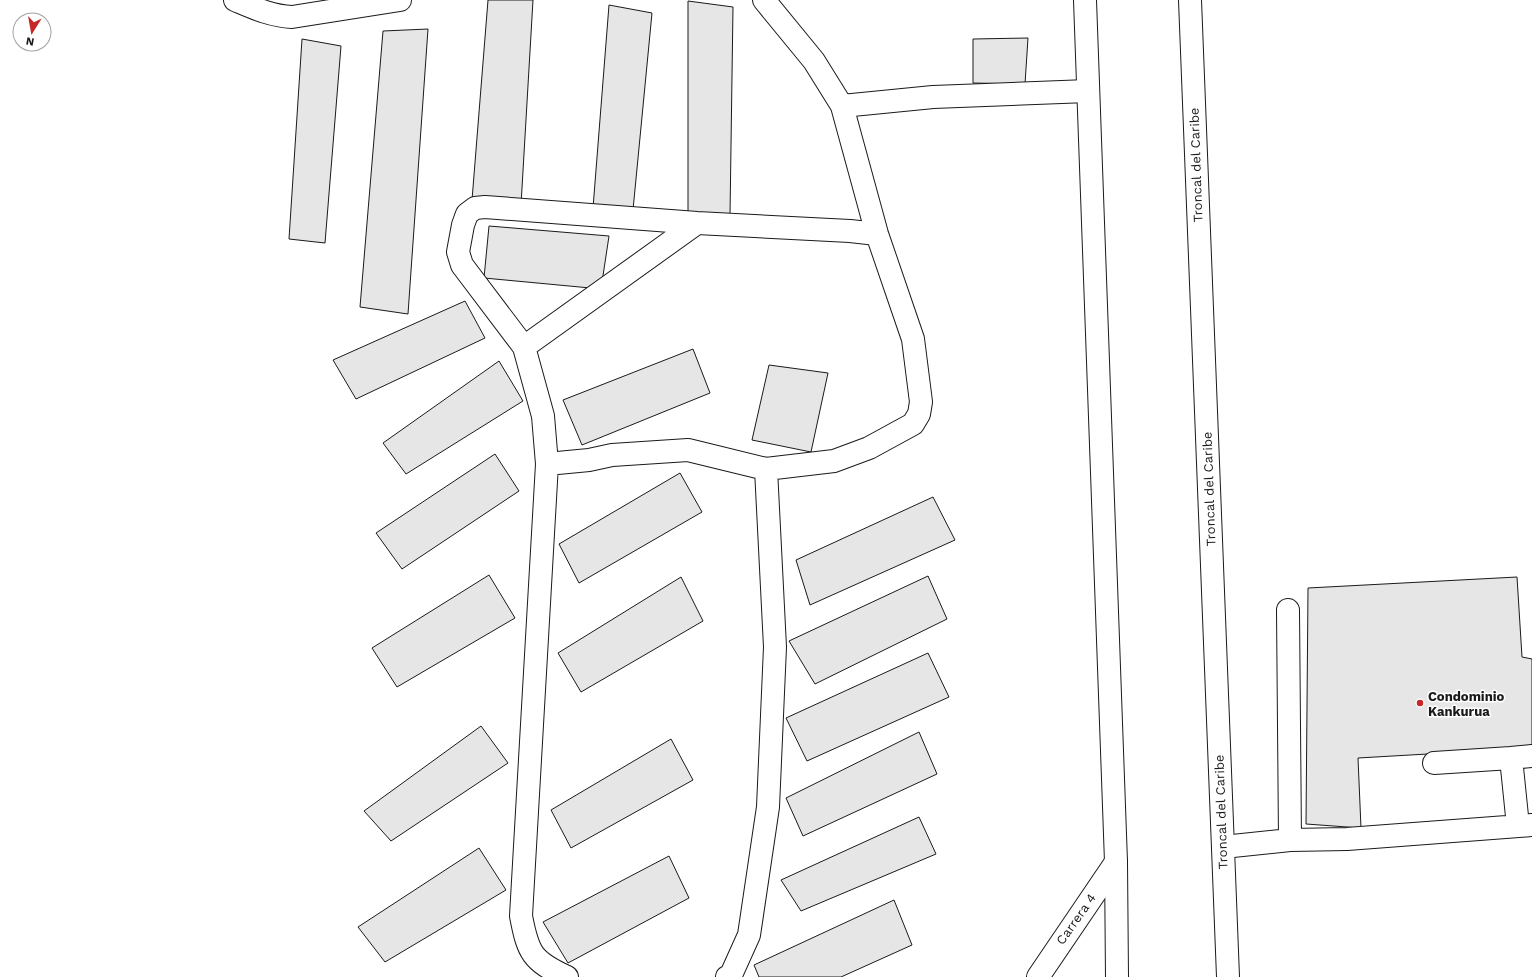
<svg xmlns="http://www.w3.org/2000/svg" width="1532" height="977" font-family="'Work Sans',sans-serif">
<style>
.building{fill:#e6e6e6;stroke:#1a1a1a}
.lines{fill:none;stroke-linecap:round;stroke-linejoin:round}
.minor-casing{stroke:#1a1a1a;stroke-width:24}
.highway-casing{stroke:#1a1a1a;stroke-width:24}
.minor{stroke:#fff;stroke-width:22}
.highway{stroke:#fff;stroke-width:22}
.poi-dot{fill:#c62828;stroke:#fff;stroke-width:1.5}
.labels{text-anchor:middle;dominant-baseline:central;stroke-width:3;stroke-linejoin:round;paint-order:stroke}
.street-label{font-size:13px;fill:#1a1a1a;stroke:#fff}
.poi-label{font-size:13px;font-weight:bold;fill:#1a1a1a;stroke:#fff;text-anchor:start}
</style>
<rect width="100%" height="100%" fill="#fff"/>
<!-- building -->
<path class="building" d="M488 0H533L521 205 472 200Z
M688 1 733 7 730 215 688 213Z
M609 5 652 13 633 210 593 208Z
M428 29 408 314 360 307 383 31Z
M1028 38 1025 84 973 83V39Z
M302 39 341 46 325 243 289 239Z
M489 226 609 236 601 289 484 278Z
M465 301 485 338 356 399 333 360Z
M693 349 710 393 582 445 563 400Z
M499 361 523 401 406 474 383 443Z
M769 365 828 373 811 452 752 440Z
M495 454 519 491 402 569 376 533Z
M680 473 702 512 579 583 559 544Z
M933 497 955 540 810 605 796 560Z
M489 575 515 618 397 687 372 648Z
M928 576 947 619 815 684 789 641Z
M681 577 703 621 581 692 558 653Z
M1517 577 1522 657 1532 659V748L1358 758 1361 828 1306 824 1308 588Z
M928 653 949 697 807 761 786 718Z
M481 726 508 763 391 841 364 811Z
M919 732 937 774 803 836 786 798Z
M671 739 693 780 571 848 551 810Z
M919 817 936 854 801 911 781 880Z
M479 848 506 890 385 962 358 927Z
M669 856 689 898 568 963 543 922Z
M894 900 912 945 841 977H759L754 965Z"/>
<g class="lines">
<!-- minor casing -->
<g class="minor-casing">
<path id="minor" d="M235 0C254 8 271 16 292 17L400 0
M842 106 933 97 1088 91
M524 347 697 223
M547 464 589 460 612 455 688 450 766 469 834 461 869 448 913 424 919 414 921 402 913 339 877 234 842 106 814 61 764 0
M1511 758 1532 756
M1434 763 1511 758 1518 826
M1290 840 1347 839 1532 825
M1223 847 1290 840 1288 610
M567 977C532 961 528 953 521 916L547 464 543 416 524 347 462 265 458 252 463 225 467 214 475 208 485 207 697 223 850 231 877 234
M727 977 731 975 749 935 768 807 775 647 766 469
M1038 977 1116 862"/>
</g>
<!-- highway casing -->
<g class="highway-casing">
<path id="highway" d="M1085 0 1116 862 1117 977
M1190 0 1228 977"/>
</g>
<!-- minor -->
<use href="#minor" class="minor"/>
<!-- highway -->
<use href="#highway" class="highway"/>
</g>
<!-- markers -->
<circle class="poi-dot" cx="1420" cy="703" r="4"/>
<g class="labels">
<!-- street labels -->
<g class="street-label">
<text transform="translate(1196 165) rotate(-92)">Troncal del Caribe</text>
<text transform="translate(1209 489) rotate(-92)">Troncal del Caribe</text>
<text transform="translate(1221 812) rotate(-92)">Troncal del Caribe</text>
<text transform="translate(1076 919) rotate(-55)">Carrera 4</text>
</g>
<!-- poi labels -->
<g class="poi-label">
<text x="1428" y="696">Condominio<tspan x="1428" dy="15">Kankurua</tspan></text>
</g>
</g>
<!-- north arrow -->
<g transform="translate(32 32) rotate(191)"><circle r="19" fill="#ffffff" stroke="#a3a3a3"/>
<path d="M0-3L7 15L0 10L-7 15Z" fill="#c62828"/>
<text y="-6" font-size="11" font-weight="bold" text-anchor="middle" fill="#1a1a1a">N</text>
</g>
</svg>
